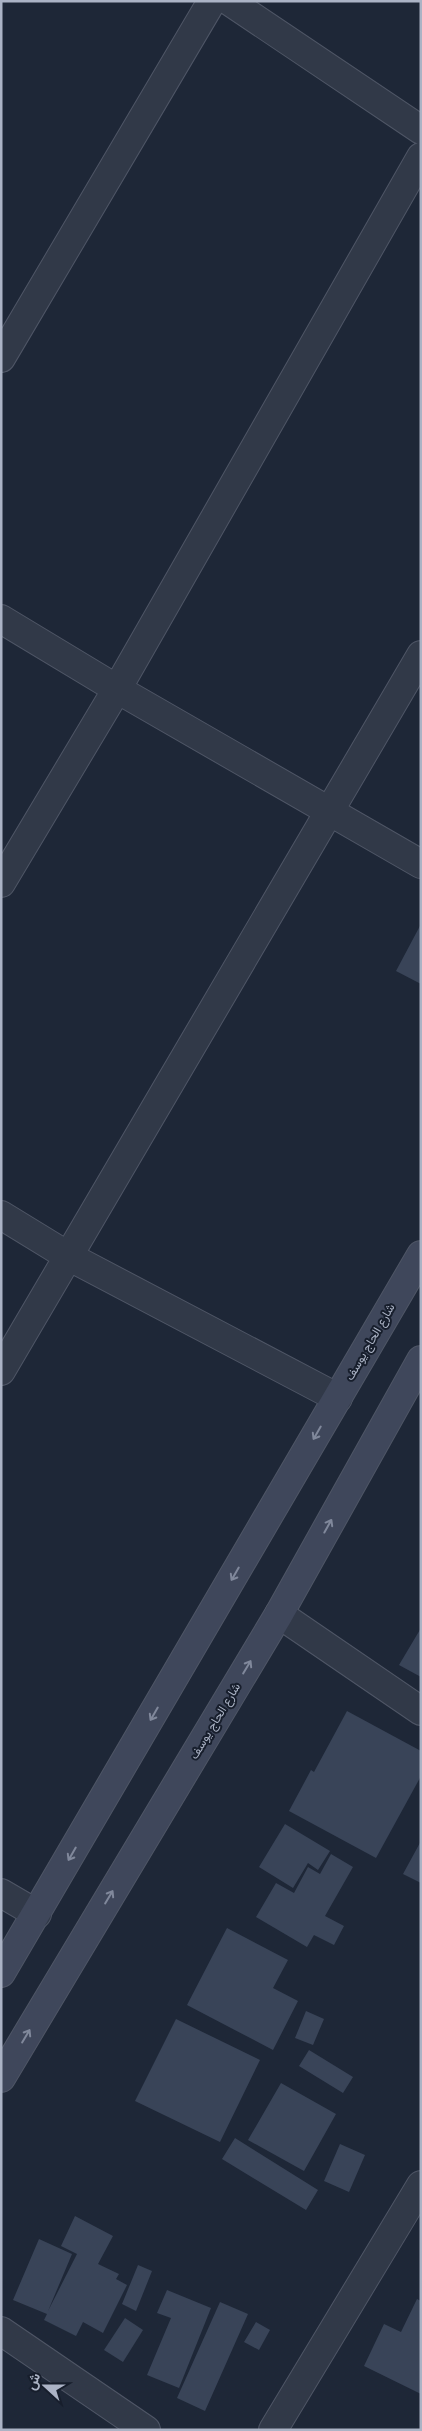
<svg xmlns="http://www.w3.org/2000/svg" width="422" height="2431" font-family="'Varela Round',Vazirmatn,sans-serif">
<style>
.building{fill:#394458}
.lines{fill:none;stroke-linecap:round;stroke-linejoin:round}
.street-casing{stroke:#4f5666;stroke-width:30}
.secondary-casing{stroke:#4f5666;stroke-width:30}
.street{stroke:#313948;stroke-width:28}
.secondary{stroke:#3f475b;stroke-width:28}
.oneway{stroke:#80889b}
.labels{text-anchor:middle;dominant-baseline:central;stroke-width:4;stroke-linejoin:round;paint-order:stroke}
.street-label{font-size:12px;fill:#abb3c5;stroke:#171e2c}
</style>
<rect width="100%" height="100%" fill="#1e2737"/>
<!-- building -->
<path class="building" d="M421 924V984L396 971Z
M421 1628V1677L399 1665Z
M347 1711 421 1751V1776L376 1858 289 1811 311 1770 314 1772Z
M285 1824 330 1851 318 1870 308 1863 293 1888 259 1867Z
M421 1841V1883L403 1874Z
M331 1854 353 1867 325 1916 344 1926 334 1945 314 1935 307 1947 256 1917 276 1883 294 1893 308 1867 320 1874Z
M227 1928 288 1960 273 1988 298 2001 273 2050 187 2005Z
M306 2011 324 2019 313 2045 295 2038Z
M176 2019 260 2060 220 2142 135 2101Z
M309 2050 353 2077 343 2093 299 2066Z
M281 2083 336 2114 304 2171 248 2140Z
M235 2138 318 2190 306 2210 222 2159Z
M340 2144 365 2155 349 2192 324 2181Z
M75 2216 113 2236 98 2264 119 2274 116 2279 127 2285 103 2333 83 2322 76 2336 44 2320 47 2314 13 2300 39 2239 72 2254 48 2311 77 2254 61 2246Z
M138 2265 152 2271 136 2311 122 2304Z
M167 2290 211 2308 179 2388 147 2375 171 2318 157 2313Z
M417 2299 421 2301V2394L364 2366 384 2324 401 2332Z
M220 2302 248 2314 205 2411 177 2398Z
M125 2318 143 2330 123 2362 104 2350Z
M256 2322 270 2330 259 2350 244 2342Z"/>
<g class="lines">
<!-- street casing -->
<g class="street-casing">
<path id="street" d="M229 1 421 130
M1 358 212 1
M1 619 117 689 421 864
M1 883 117 689 421 157
M1 1215 68 1256 338 1398
M1 1371 421 655
M279 1614 421 1711
M1 1893 37 1914
M1 2331 146 2430
M273 2430 421 2185"/>
</g>
<!-- secondary casing -->
<g class="secondary-casing">
<path id="secondary" d="M1 1973 421 1255
M1 2078 279 1614 421 1360"/>
</g>
<!-- street -->
<use href="#street" class="street"/>
<!-- secondary -->
<use href="#secondary" class="secondary"/>
</g>
<!-- one-way arrows -->
<defs><path id="oneway-shaft" d="M-6 0H5M1.5-3L5.5 0L1.5 3" fill="none" stroke-width="1.6" stroke-linecap="round" stroke-linejoin="round" transform="scale(1.25)"/></defs>
<g class="oneway">
<use href="#oneway-shaft" transform="translate(317 1433) rotate(120)"/>
<use href="#oneway-shaft" transform="translate(328 1526) rotate(-61)"/>
<use href="#oneway-shaft" transform="translate(235 1574) rotate(120)"/>
<use href="#oneway-shaft" transform="translate(247 1667) rotate(-59)"/>
<use href="#oneway-shaft" transform="translate(154 1714) rotate(120)"/>
<use href="#oneway-shaft" transform="translate(72 1854) rotate(120)"/>
<use href="#oneway-shaft" transform="translate(109 1897) rotate(-59)"/>
<use href="#oneway-shaft" transform="translate(26 2036) rotate(-59)"/>
</g>
<g class="labels">
<!-- street labels -->
<g class="street-label">
<text transform="translate(370 1342) rotate(-60)">شارع الحاج يوسف</text>
<text transform="translate(215 1721) rotate(-59)">شارع الحاج يوسف</text>
</g>
</g>
<!-- border -->
<rect width="422" height="2431" fill="none" stroke="#abb3c5" stroke-width="5"/>
<!-- north arrow -->
<g transform="translate(45 2386) rotate(291)" stroke="#171e2c" stroke-width="4" paint-order="stroke">
<path d="M0-4L9 19L0 12L-9 19Z" fill="#abb3c5"/>
<text y="-8" font-size="14" font-weight="bold" text-anchor="middle" fill="#abb3c5">ش</text>
</g>
</svg>
